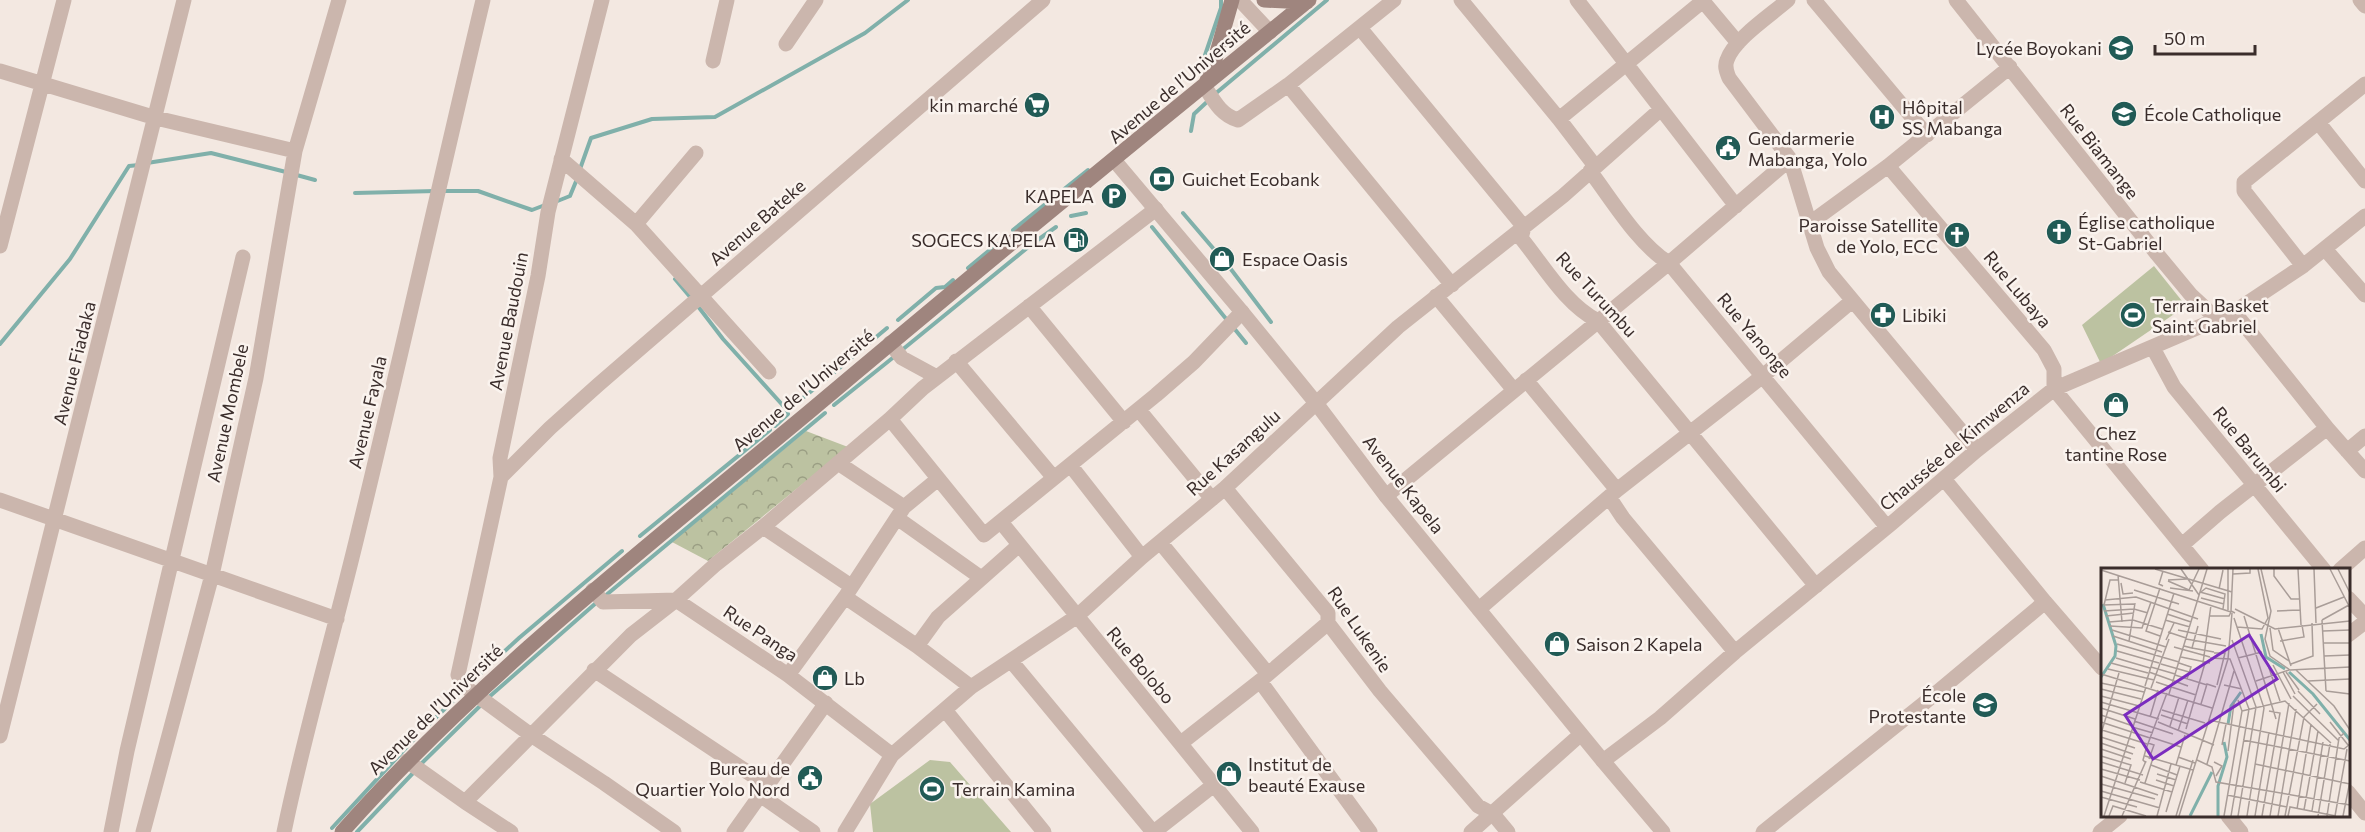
<svg xmlns="http://www.w3.org/2000/svg" width="2365" height="832" font-family="Commissioner,sans-serif">
<style>
.forest{fill:url(#forest-crowns)}
.garden{fill:#bcc2a1}
.lines{fill:none;stroke-linecap:round;stroke-linejoin:round}
.stream{stroke:#80b0aa;stroke-width:4}
.minor{stroke:#cbb6ad;stroke-width:15}
.tertiary{stroke:#cbb6ad;stroke-width:15}
.secondary{stroke:#9f857e;stroke-width:15}
.labels{text-anchor:middle;dominant-baseline:central;stroke-width:5;stroke-linejoin:round;paint-order:stroke}
.poi-label{font-size:18px;fill:#3a2d2b;stroke:#faf3ee;text-anchor:start}
.street-label{font-size:18px;fill:#3a2d2b;stroke:#faf3ee}
.inset-river{fill:none;stroke:#80b0aa;stroke-width:3}
.inset-road{fill:none;stroke:#a99d98;stroke-width:1.5}
.view{fill:#7b2cbf;fill-opacity:0.15;stroke:#7b2cbf;stroke-width:3}
.inset-edge{fill:none;stroke:#3a2d2b;stroke-width:3}
</style>
<defs>
<pattern id="forest-crowns" width="20" height="18" patternUnits="userSpaceOnUse" patternTransform="scale(1.5)"><rect width="20" height="18" fill="#bcc2a1"/><path d="M2 6a3 3 0 1 1 6 0M12 15a3 3 0 1 1 6 0" fill="none" stroke="#9a9e83"/></pattern>
</defs>
<rect width="100%" height="100%" fill="#f3e8e1"/>
<!-- forest -->
<path class="forest" d="M806 431 848 447 708 561 672 542Z"/>
<!-- garden -->
<path class="garden" d="M2154 266 2186 306 2101 364 2082 325Z
M930 760 950 762 1011 832H873L870 804Z"/>
<g class="lines">
<!-- stream -->
<path class="stream" d="M1202 64 1221 8V0
M1215 94 1327 0
M1191 131 1194 114 1209 100
M147 163 211 153 286 172
M580 169 591 138 652 119 715 117 865 33 908 0
M293 174 315 180
M443 191H478L532 210 545 205
M355 193 436 191
M555 202 570 196 577 179
M1183 213 1230 268 1271 322
M1071 216 1086 213
M1152 227 1227 320
M1013 230 1088 170
M968 268 997 244
M675 279 691 298
M697 305 723 339 787 410 794 405
M898 320 936 288 945 287 953 280
M1233 327 1246 343
M0 344 70 259 129 166 139 165
M902 350 1032 244 1056 227
M824 381 887 328
M804 397 814 389
M834 405 895 356
M775 426 788 414 787 410
M640 536 770 430
M605 596 825 413
M469 684 519 638 622 551
M489 697 596 603
M423 730 463 691
M421 764 482 704
M332 828 416 737
M357 832 414 772"/>
<!-- minor -->
<path class="minor" d="M602 0 548 212 538 276 500 458 501 477 458 675 464 686 531 735 604 783 674 832
M1461 0 1559 119 1595 166
M1577 0 1736 206
M1702 0 1738 43
M1788 0C1771 15 1734 39 1727 60 1724 67 1727 72 1729 78L1790 159 1817 248 1829 272 1977 450
M1814 0 1927 135
M1956 0 2157 254 2191 295 2218 320
M2360 0 2365 6
M1360 28 1524 227 1521 238C1544 266 1565 304 1598 321L1816 586
M786 44 816 0
M713 61 727 0
M0 71 156 118 295 151
M1288 85 1452 285
M1205 87C1214 101 1221 115 1238 120L1288 85 1394 0
M1559 119 1703 1
M2318 122 2365 181
M561 159 636 224 769 372
M1888 166 2044 350 2054 369V389L2202 570
M1590 171C1612 200 1638 244 1669 263L1887 527
M1810 223 1888 166 2010 67
M636 224 696 153
M0 246 64 0
M2325 249 2365 295
M2303 266 2244 191V182L2365 84
M1436 296 1513 389
M1029 306 1124 422
M2234 312 2327 428 2365 471
M890 343 902 358 937 377
M2153 348 2174 387 2324 570
M956 361 1054 478
M1526 380 1617 490
M1139 410 1212 499
M890 419 984 535 1156 395 1194 362 1242 312
M2347 451 2365 436
M838 463 904 507
M1071 466 1142 557
M501 477 550 428 598 385 1043 0
M1944 479 2045 602 2102 668
M1225 488 1328 613V623L1380 691 1478 806 1493 814 1508 832
M1386 496 1669 263 1790 159
M1609 497 1623 518 1735 652
M0 500 337 619
M897 518 980 577
M1001 522 1252 832
M763 527 851 586
M1160 542 1268 674
M2182 545 2220 512 2327 428
M2340 570 2365 548
M593 590 603 602 676 600 788 675 892 755
M845 597 917 646 971 687
M2348 598 2365 616
M1479 609 1617 490 1764 375 1852 301
M2348 635 2365 622
M917 646 938 617 1019 545
M1012 662 1153 832
M594 670 767 785
M788 675 845 597 904 507 938 479
M1260 681 1370 832
M945 710 1044 832
M0 736 184 0
M1181 743 1260 681 1328 623
M407 761 465 802
M1603 761 1660 718 1735 652 1892 523 1977 450 2054 389 2234 312 2303 266 2365 216
M2348 792 2365 813
M760 795 813 832
M2228 816 2241 832
M111 832 127 751 243 257
M143 832 212 575 256 378 295 151 339 0
M284 832C305 730 335 630 359 529 402 353 441 176 483 0
M511 832 465 802 631 635 676 600 716 564 763 527 890 419 923 388 1156 209
M734 832 826 703
M845 832 892 755 971 687 1076 617 1142 557 1225 488 1398 327 1563 196 1661 109
M1154 832 1215 784
M1763 832 1923 704 2045 602
M2100 832 2120 816"/>
<!-- tertiary -->
<path class="tertiary" d="M1240 0 1270 32
M1114 160 1242 312 1316 403 1386 496 1603 761 1663 832
M1471 832 1581 734"/>
<!-- secondary -->
<path class="secondary" d="M1264 0 1307 2
M1206 83 1214 63 1232 0
M342 832C481 675 648 546 809 412 974 273 1141 136 1309 0"/>
</g>
<!-- icons -->
<defs>
<g id="school-disc" transform="scale(1.35)"><circle r="9.5" fill="#215b56" stroke="#faf3ee"/><path d="M0-5L7-2L0 1L-7-2ZM-4 1L0 2.5L4 1V4Q0 6-4 4Z" fill="#fff"/></g>
<g id="supermarket-disc" transform="scale(1.35)"><circle r="9.5" fill="#215b56" stroke="#faf3ee"/><path d="M-6-5.5h2.5l.6 2H6L4.5 2H-2.5L-4.4-4H-6ZM-1.5 3.2a1.3 1.3 0 1 0 .1 0ZM3 3.2a1.3 1.3 0 1 0 .1 0Z" fill="#fff"/></g>
<g id="hospital-disc" transform="scale(1.35)"><circle r="9.5" fill="#215b56" stroke="#faf3ee"/><path d="M-5-5h3v3.5h4V-5h3V5h-3V1.5h-4V5h-3Z" fill="#fff"/></g>
<g id="civic-disc" transform="scale(1.35)"><circle r="9.5" fill="#215b56" stroke="#faf3ee"/><path d="M-.6-6.5H3V-4.5H.6V-3L4-1V1h2V6H-6V1h2V-1L-.6-3ZM-1.2 2.5V6h2.4V2.5Z" fill="#fff"/></g>
<g id="bank-disc" transform="scale(1.35)"><circle r="9.5" fill="#215b56" stroke="#faf3ee"/><path d="M-6-4H6V4H-6ZM0-2.3a2.3 2.3 0 1 0 0 4.6a2.3 2.3 0 1 0 0-4.6Z" fill="#fff"/></g>
<g id="parking-disc" transform="scale(1.35)"><circle r="9.5" fill="#215b56" stroke="#faf3ee"/><path d="M-3.5-5.5H1a3.5 3.5 0 0 1 0 7H-1V5.5H-3.5ZM-1-3.4V-.6H.8a1.4 1.4 0 0 0 0-2.8Z" fill="#fff"/></g>
<g id="church-disc" transform="scale(1.35)"><circle r="9.5" fill="#215b56" stroke="#faf3ee"/><path d="M-1.2-6h2.4v3.5h3.3v2.4h-3.3V6h-2.4V-.1h-3.3v-2.4h3.3Z" fill="#fff"/></g>
<g id="fuel-disc" transform="scale(1.35)"><circle r="9.5" fill="#215b56" stroke="#faf3ee"/><path d="M-5.5-6h7V0h2V4h1.3V-2.5L3-4.5l.8-.8L6-3V5H2.5V1h-1V6h-7ZM-4.2-4.7v3.2H.2V-4.7Z" fill="#fff"/></g>
<g id="shop-disc" transform="scale(1.35)"><circle r="9.5" fill="#215b56" stroke="#faf3ee"/><path d="M-5-2.5h2.3a2.7 3.5 0 0 1 5.4 0H5L5.5 6h-11ZM-1.5-2.5h3a1.5 2.3 0 0 0-3 0Z" fill="#fff"/></g>
<g id="pharmacy-disc" transform="scale(1.35)"><circle r="9.5" fill="#215b56" stroke="#faf3ee"/><path d="M-2-6h4v4h4v4h-4v4h-4v-4h-4v-4h4Z" fill="#fff"/></g>
<g id="stadium-disc" transform="scale(1.35)"><circle r="9.5" fill="#215b56" stroke="#faf3ee"/><path d="M0-5a6.5 5 0 1 0 0 10a6.5 5 0 1 0 0-10ZM-3.5-1.8h7v3.6h-7Z" fill="#fff"/></g>
</defs>
<g fill-rule="evenodd">
<use href="#school-disc" x="2121" y="48"/>
<use href="#supermarket-disc" x="1037" y="105"/>
<use href="#school-disc" x="2124" y="114"/>
<use href="#hospital-disc" x="1882" y="117"/>
<use href="#civic-disc" x="1728" y="148"/>
<use href="#bank-disc" x="1162" y="179"/>
<use href="#parking-disc" x="1114" y="196"/>
<use href="#church-disc" x="2059" y="232"/>
<use href="#church-disc" x="1957" y="235"/>
<use href="#fuel-disc" x="1076" y="240"/>
<use href="#shop-disc" x="1222" y="259"/>
<use href="#pharmacy-disc" x="1883" y="315"/>
<use href="#stadium-disc" x="2133" y="315"/>
<use href="#shop-disc" x="2116" y="405"/>
<use href="#shop-disc" x="1557" y="644"/>
<use href="#shop-disc" x="825" y="678"/>
<use href="#school-disc" x="1985" y="705"/>
<use href="#shop-disc" x="1229" y="774"/>
<use href="#civic-disc" x="810" y="778"/>
<use href="#stadium-disc" x="932" y="789"/>
</g>
<g class="labels">
<!-- poi labels -->
<g class="poi-label">
<text x="2102" y="48" text-anchor="end">Lycée Boyokani</text>
<text x="1018" y="105" text-anchor="end">kin marché</text>
<text x="1902" y="107">Hôpital<tspan x="1902" dy="21">SS Mabanga</tspan></text>
<text x="2144" y="114">École Catholique</text>
<text x="1748" y="138">Gendarmerie<tspan x="1748" dy="21">Mabanga, Yolo</tspan></text>
<text x="1182" y="179">Guichet Ecobank</text>
<text x="1094" y="196" text-anchor="end">KAPELA</text>
<text x="2078" y="222">Église catholique<tspan x="2078" dy="21">St-Gabriel</tspan></text>
<text x="1938" y="225" text-anchor="end">Paroisse Satellite<tspan x="1938" dy="21">de Yolo, ECC</tspan></text>
<text x="1056" y="240" text-anchor="end">SOGECS KAPELA</text>
<text x="1242" y="259">Espace Oasis</text>
<text x="2152" y="305">Terrain Basket<tspan x="2152" dy="21">Saint Gabriel</tspan></text>
<text x="1902" y="315">Libiki</text>
<text x="2116" y="433" text-anchor="middle">Chez<tspan x="2116" dy="21">tantine Rose</tspan></text>
<text x="1576" y="644">Saison 2 Kapela</text>
<text x="844" y="678">Lb</text>
<text x="1966" y="695" text-anchor="end">École<tspan x="1966" dy="21">Protestante</tspan></text>
<text x="1248" y="764">Institut de<tspan x="1248" dy="21">beauté Exause</tspan></text>
<text x="790" y="768" text-anchor="end">Bureau de<tspan x="790" dy="21">Quartier Yolo Nord</tspan></text>
<text x="952" y="789">Terrain Kamina</text>
</g>
<!-- street labels -->
<g class="street-label">
<text transform="translate(1179 82) rotate(-40)">Avenue de l’Université</text>
<text transform="translate(2100 151) rotate(52)">Rue Biamange</text>
<text transform="translate(757 222) rotate(-41)">Avenue Bateke</text>
<text transform="translate(2018 289) rotate(50)">Rue Lubaya</text>
<text transform="translate(1597 294) rotate(47)">Rue Turumbu</text>
<text transform="translate(508 321) rotate(-79)">Avenue Baudouin</text>
<text transform="translate(1755 335) rotate(50)">Rue Yanonge</text>
<text transform="translate(74 363) rotate(-76)">Avenue Fiadaka</text>
<text transform="translate(803 390) rotate(-40)">Avenue de l’Université</text>
<text transform="translate(367 412) rotate(-77)">Avenue Fayala</text>
<text transform="translate(227 413) rotate(-78)">Avenue Mombele</text>
<text transform="translate(1954 446) rotate(-40)">Chaussée de Kimwenza</text>
<text transform="translate(2250 449) rotate(51)">Rue Barumbi</text>
<text transform="translate(1233 452) rotate(-42)">Rue Kasangulu</text>
<text transform="translate(1404 484) rotate(52)">Avenue Kapela</text>
<text transform="translate(1360 629) rotate(56)">Rue Lukenie</text>
<text transform="translate(761 633) rotate(34)">Rue Panga</text>
<text transform="translate(1141 665) rotate(50)">Rue Bolobo</text>
<text transform="translate(435 709) rotate(-44)">Avenue de l’Université</text>
</g>
</g>
<!-- overview -->
<g transform="translate(2101 568)">
<rect width="249" height="249" fill="#f3e8e1"/>
<path class="inset-river" d="M160 66 165 89 184 101M188 104 212 126 249 172M0 109 14 88 15 78 2 36M127 156 130 138 140 124M89 248 111 204M117 248V218L126 189 123 174"/>
<path class="inset-road" d="M54 1 131 24M80 1 98 27M127 1V42M132 1 130 43 134 45M160 1 170 43 164 71 169 88 189 102 249 99M173 1V8L190 31H199M197 1 200 57M213 1 215 55M229 1 249 40M237 1 249 25M0 2 130 44M62 3 58 16 62 18M132 6 149 5V1M17 7 21 54M17 12H9L3 37 33 36M67 12 86 11M67 13 88 22 98 1M20 15 22 26 32 25M59 20 45 63 59 68M69 20 92 23M118 21 122 2M33 22 78 36M99 24 124 31M100 24 105 20 124 26 122 41M100 30 123 36M4 32 35 29 97 51M215 40 243 29M134 41 174 61 249 53M3 43 33 41 47 45M176 43 199 42M66 46 90 54M5 48 33 45M109 48H128L130 44M143 48 175 151M133 50 163 140 146 248M64 52 89 59M221 52 225 123M221 52 248 37M8 54 32 52 61 61M9 58 41 60 50 34M136 59 161 61 167 50 157 1M169 60 172 82 188 93M177 60 190 98M11 62 65 79M77 62 120 71M222 63 249 62M67 64 85 70M12 68 61 84M85 71 125 78M65 72 73 55M131 72 155 139 137 248M28 73 34 35M179 73 203 69 201 57M223 75H249M16 76 78 94M83 78 91 80 97 58M73 79 109 89M91 80 113 84M16 83 58 95M113 85H124L116 117M223 88 249 87M80 89 109 95M15 90 49 100M109 90 129 91 148 141 130 248M137 90 161 84M166 94 179 133M10 95 47 105M78 95 90 99 86 111M102 95 110 37M60 96 88 104M190 96 212 88 211 55M172 97 190 131M50 99 74 106M7 101 53 112M195 102 233 138 249 162M48 104 87 118M182 104 194 126M185 104 198 122M0 106 111 140M74 107 106 117M155 113 188 102M207 113 249 111M55 114 95 127M0 115 43 124M123 117 141 121M44 118 73 25M50 120 68 71M0 121 40 131M197 123 219 146M225 123 249 126M68 126 106 1M0 128 38 138M192 128 238 173M0 134 58 151M100 136 106 116 115 119M0 140 34 151M61 142 104 155M141 143 184 133 230 175M0 147 32 158M60 147 87 156M49 149 57 122M108 152 243 181 249 176M33 153 72 166M0 154 49 170M57 154 113 177M229 154 247 177M69 158 78 129M31 159 52 165M85 161 104 95M1 162 46 176M77 163 87 132M0 166 18 105M0 169 34 180M49 169 80 179M142 172 249 193M0 175 32 186M47 175 53 177 48 191M121 177 125 156M0 181 30 191M127 183 133 135M0 188 30 197 24 215M44 188 92 202M77 189 94 195M96 192 111 199 115 214 249 237M0 194 42 207M113 194 121 198 115 208M45 195 42 192 45 181 66 125M106 196 133 103M154 196 249 216M50 197 76 207M75 197 84 167M0 201 39 212M56 206 75 212M0 208 57 227M55 212 73 218M39 214 71 224 65 244M44 215 52 190M0 216 54 231M0 223 59 240M71 224 79 198M126 227 186 239M0 229 36 239M196 241 210 156M203 242 217 163M211 243 222 174M3 248 45 119M8 248 12 238 45 248M21 248 45 193M56 248 70 196M75 248 92 192M78 248 127 91 131 45M123 248 141 143 137 132M154 248 168 164M161 248 179 145 168 143M169 248 188 135M177 248 195 141M184 248 203 149 216 136M187 248 189 239 235 248M217 248 229 176M226 248 238 170 243 165M234 248 246 181M242 248 249 213"/>
<path class="view" d="M148 67 176 111 52 191 24 147Z"/>
<rect width="249" height="249" class="inset-edge"/>
</g>
<!-- scale -->
<path d="M2155 45v9h100v-9" fill="none" stroke="#3a2d2b" stroke-width="3"/>
<text x="2164" y="45" font-size="18" fill="#3a2d2b" stroke="#faf3ee" stroke-width="4.5" paint-order="stroke">50 m</text>
</svg>
